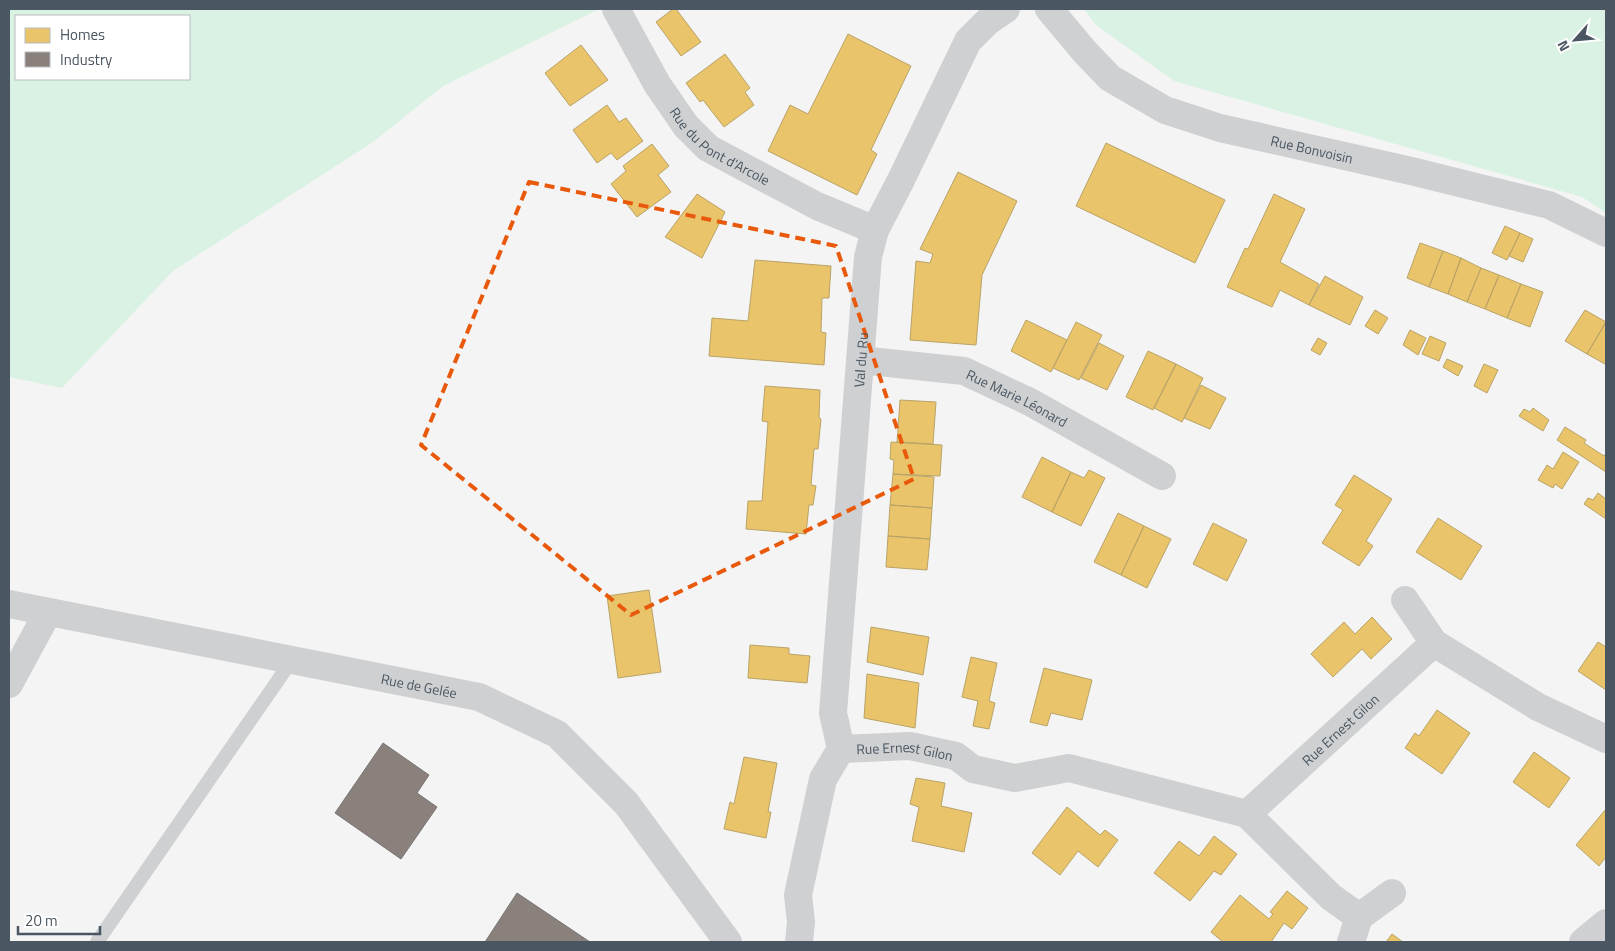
<svg xmlns="http://www.w3.org/2000/svg" width="1615" height="951" font-family="'Titillium Web',sans-serif">
<style>
.green{fill:#d9f2e3;fill-rule:evenodd}
.homes{fill:#e9c46a;stroke:#b9a367}
.industry{fill:#8a817c;stroke:#777474}
.lines{fill:none;stroke-linecap:round;stroke-linejoin:round}
.lane{stroke:#ced0d2;stroke-width:14}
.street{stroke:#ced0d2;stroke-width:28}
.marked{fill:none;stroke:#e8590c;stroke-width:4;stroke-dasharray:10 6;stroke-linejoin:round}
.labels{text-anchor:middle;dominant-baseline:central;stroke-width:5;stroke-linejoin:round;paint-order:stroke}
.street-label{font-size:14px;fill:#4a5661;stroke:#fff}
</style>
<rect width="100%" height="100%" fill="#f4f4f4"/>
<!-- green -->
<path class="green" d="M9 9H599L443 86 373 142 173 271 62 388 9 377ZM16 16H189V79H16Z
M1084 9H1606V213L1582 197 1174 81 1096 25Z"/>
<!-- homes -->
<path class="homes" d="M673 9H676L701 42 681 56 656 22Z
M848 34 911 66 871 150 877 154 857 195 768 151 790 105 808 114Z
M581 45 608 80 570 106 545 73Z
M725 54 750 88 745 92 754 105 724 127 703 100 700 102 686 83Z
M607 105 619 122 626 118 643 141 617 160 611 153 597 163 573 130Z
M1106 143 1225 200 1195 263 1076 206Z
M652 144 669 166 658 175 671 192 637 217 611 184 626 171 623 166Z
M958 172 1017 201 982 275 976 345 910 340 916 261 930 263 933 254 920 249Z
M697 194 725 212 702 258 665 237Z
M1274 194 1305 209 1280 262 1319 284 1309 305 1280 290 1272 307 1227 287 1245 248 1248 249Z
M1505 226 1520 233 1507 260 1492 253Z
M1520 233 1533 239 1523 262 1509 256Z
M1420 243 1443 251 1429 287 1407 278Z
M1443 251 1461 258 1448 294 1429 287Z
M1461 258 1481 268 1467 302 1448 294Z
M755 260 831 266 829 298H822L821 332 826 333 824 365 709 356 712 318 748 321Z
M1481 268 1499 275 1485 309 1467 302Z
M1499 275 1521 284 1507 318 1485 309Z
M1325 276 1363 297 1350 325 1309 305Z
M1521 284 1543 292 1530 327 1507 318Z
M1375 310 1388 318 1378 334 1365 326Z
M1585 310 1606 322 1587 354 1565 341Z
M1026 320 1067 340 1051 372 1011 351Z
M1076 322 1102 335 1079 380 1053 368Z
M1606 322V362L1605 364 1587 354Z
M1410 330 1426 338 1418 355 1403 345Z
M1430 336 1446 343 1439 361 1422 354Z
M1318 338 1327 343 1320 355 1311 350Z
M1099 343 1124 356 1107 390 1081 378Z
M1148 351 1176 364 1153 410 1126 397Z
M1447 359 1463 366 1458 376 1443 367Z
M1176 364 1203 378 1182 422 1154 408Z
M1484 364 1498 370 1487 393 1474 386Z
M1201 385 1226 398 1210 429 1184 418Z
M765 386 820 390 819 418 821 419 818 449H814L811 485 816 486 813 505H809L806 534 746 529 748 501H762L768 422 762 421Z
M900 400 936 402 933 444 897 442Z
M1533 408 1549 420 1543 431 1519 416 1524 409 1530 412Z
M1565 427 1586 440 1584 443 1604 456 1606 453V472L1557 440Z
M891 442 942 445 940 476 893 474 894 460 890 459Z
M1563 452 1579 462 1562 489 1555 484 1553 488 1538 480 1547 465 1553 469Z
M1042 457 1071 472 1052 512 1022 497Z
M1089 470 1105 478 1081 526 1052 512 1071 472 1084 478Z
M893 474 934 477 932 508 890 505Z
M1354 475 1392 499 1366 541 1373 546 1359 566 1322 543 1343 510 1335 505Z
M1598 493 1606 499V519L1584 504 1588 498 1593 500Z
M890 505 932 508 930 539 888 536Z
M1118 513 1144 526 1121 575 1094 562Z
M1438 518 1482 546 1461 580 1416 552Z
M1213 523 1247 540 1227 581 1193 564Z
M1144 526 1171 539 1147 588 1121 575Z
M888 536 930 539 927 570 886 567Z
M649 590 661 672 618 678 607 596Z
M1372 617 1392 639 1371 659 1362 649 1333 677 1311 654 1344 622 1355 634Z
M871 627 929 637 923 675 867 662Z
M1598 642 1606 647V690L1578 671Z
M750 645 789 648V654L810 656 807 683 748 678Z
M971 657 997 663 989 701 995 703 989 729 973 726 978 701 962 697Z
M1044 668 1092 680 1082 720 1051 713 1047 726 1030 722Z
M867 674 919 683 915 728 864 718Z
M1437 710 1470 733 1442 774 1405 748 1415 733 1419 736Z
M1534 752 1570 778 1549 808 1513 782Z
M744 757 777 763 768 812H771L766 838 724 829 730 802 734 804Z
M916 778 945 783 941 806 972 813 964 852 912 841 919 807 910 804Z
M1067 807 1100 835 1105 830 1118 840 1098 867 1078 851 1060 875 1032 853Z
M1606 809V857L1599 866 1576 845Z
M1214 836 1237 854 1221 875 1214 871 1190 901 1154 873 1179 841 1199 856Z
M1287 891 1308 908 1292 929 1284 923 1271 942H1223L1211 932 1240 895 1269 919 1273 914 1270 912Z
M1392 934 1403 942H1386Z"/>
<!-- industry -->
<path class="industry" d="M383 743 429 775 417 793 437 807 401 859 335 813Z
M517 893 590 942H485Z"/>
<g class="lines">
<!-- lane -->
<path class="lane" d="M97 942 292 660"/>
<!-- street -->
<g class="street">
<path id="s1" d="M616 9 657 84 686 126 708 148 817 206 875 230"/>
<path id="s2" d="M1049 9 1085 52 1110 78 1165 110 1220 128 1411 171 1549 205 1606 233"/>
<path id="s3" d="M860 360 964 371 1030 402 1162 476"/>
<path d="M1405 600 1434 643 1538 707 1606 739"/>
<path id="s4" d="M9 604 479 697 557 734 626 803 728 942"/>
<path d="M9 684 48 612"/>
<path id="s5" d="M841 749 833 713 868 257 875 230 900 182 968 41 987 22 1006 9"/>
<path d="M1247 814 1331 897 1359 917"/>
<path id="s6" d="M799 942 801 922 798 895 823 779 841 749 910 746 956 756 973 769 1015 778 1069 768 1247 814 1434 643"/>
<path d="M1351 942 1359 917 1392 893"/>
<path d="M1583 942 1606 923"/>
</g>
</g>
<!-- marked area -->
<path class="marked" d="M529 182 836 246 914 479 631 615 421 445Z"/>
<g class="labels">
<!-- street labels -->
<g class="street-label">
<text stroke="none"><textPath href="#s1" startOffset="176">Rue du Pont d'Arcole</textPath></text>
<text stroke="none"><textPath href="#s2" startOffset="308">Rue Bonvoisin</textPath></text>
<text stroke="none"><textPath href="#s5" startOffset="391">Val du Ru</textPath></text>
<text stroke="none"><textPath href="#s3" startOffset="164">Rue Marie Léonard</textPath></text>
<text stroke="none"><textPath href="#s4" startOffset="418">Rue de Gelée</textPath></text>
<text stroke="none"><textPath href="#s6" startOffset="746">Rue Ernest Gilon</textPath></text>
<text stroke="none"><textPath href="#s6" startOffset="265">Rue Ernest Gilon</textPath></text>
</g>
</g>
<!-- border -->
<rect width="1615" height="951" fill="none" stroke="#4a5661" stroke-width="20"/>
<!-- legend -->
<rect x="15" y="15" width="175" height="65" fill="#ffffff" stroke="#b7bbc0"/>
<rect x="25" y="28" width="25" height="15" fill="#e9c46a" stroke="#b7bbc0"/>
<text x="60" y="40" font-size="15" fill="#4a5661">Homes</text>
<rect x="25" y="52" width="25" height="15" fill="#8a817c" stroke="#b7bbc0"/>
<text x="60" y="65" font-size="15" fill="#4a5661">Industry</text>
<!-- north arrow -->
<g transform="translate(1575 40) rotate(243)" stroke="#ffffff" stroke-width="4" paint-order="stroke">
<path d="M0-4L9 19L0 12L-9 19Z" fill="#4a5661"/>
<text y="-8" font-size="14" font-weight="bold" text-anchor="middle" fill="#4a5661">N</text>
</g>
<!-- scale -->
<path d="M18 926v8h82v-8" fill="none" stroke="#4a5661" stroke-width="2.5"/>
<text x="25" y="926" font-size="15" fill="#4a5661" stroke="#ffffff" stroke-width="4" paint-order="stroke">20 m</text>
</svg>
